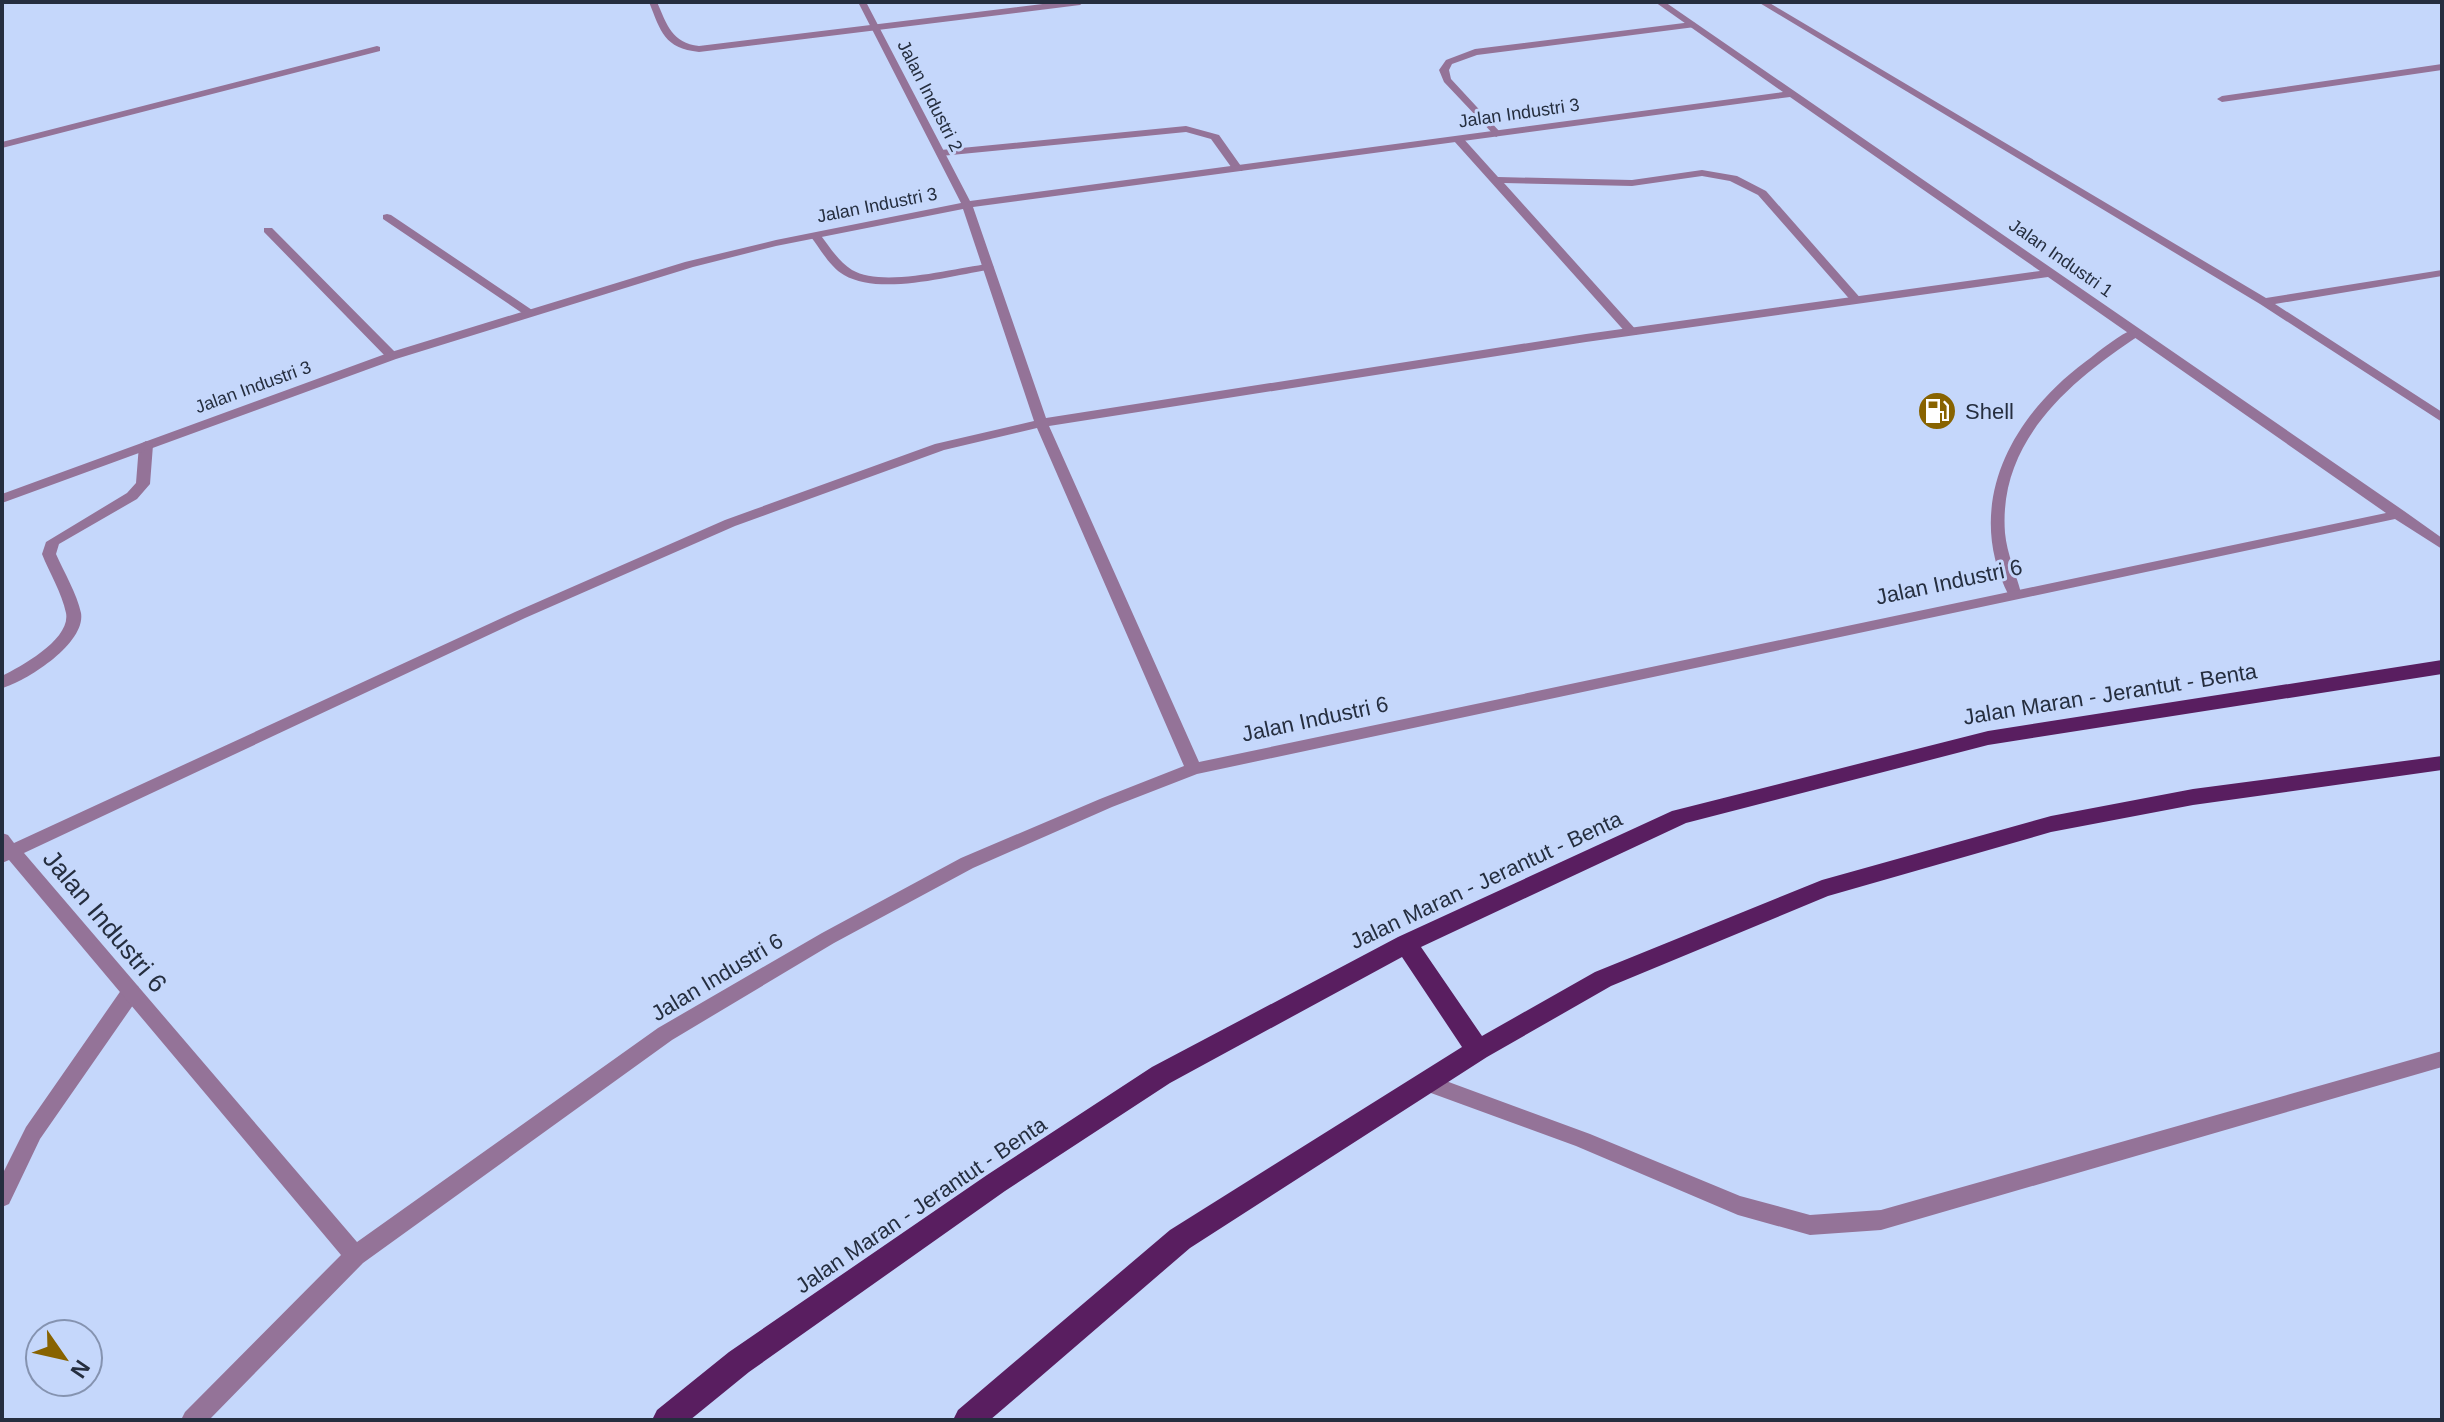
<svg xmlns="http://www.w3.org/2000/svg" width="2444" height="1422" font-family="Arial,sans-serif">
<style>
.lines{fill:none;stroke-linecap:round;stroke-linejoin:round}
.lane{fill:#947398;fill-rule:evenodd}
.street{fill:#947398;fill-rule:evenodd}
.primary{fill:#591e60;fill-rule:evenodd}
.labels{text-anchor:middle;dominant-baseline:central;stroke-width:6;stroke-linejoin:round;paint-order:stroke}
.far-street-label{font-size:18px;fill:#252e3f;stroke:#c5d7fb}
.poi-label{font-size:22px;fill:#252e3f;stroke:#c5d7fb;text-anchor:start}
.street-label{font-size:22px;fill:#252e3f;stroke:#c5d7fb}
.near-street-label{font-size:26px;fill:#252e3f;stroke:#c5d7fb}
</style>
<rect width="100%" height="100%" fill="#c5d7fb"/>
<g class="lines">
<!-- lane -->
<path class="lane" d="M649 2H657C667 25 672 43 699 46L1059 2H1084L1080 5 699 52C664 48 661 32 649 2Z
M1692 22 1695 23V27L1477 55 1452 64 1449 70 1451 79 1500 132 1501 134 1496 137 1444 82 1439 70 1446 60 1475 49Z
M377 46 380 47V51L2 148V142Z
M1186 126 1219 135 1243 169 1242 171H1234L1211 139 1186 132 941 156 936 153 941 150Z
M1454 137H1462L1498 177 1632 180 1702 170 1737 176 1766 191 1863 301 1853 303 1758 195 1730 181 1702 176 1632 186 1504 183 1638 332 1636 335H1628L1454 141Z
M387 214 391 215 535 312 533 315H525L383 219V215Z
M264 228H272L396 353V359H388L264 232Z
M811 233H819C829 246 838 261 852 270 883 288 954 268 988 264L994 267 988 270C949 276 880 296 844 275 830 267 821 250 811 237Z
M2136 328 2142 332 2140 335C2070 381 1998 441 2005 533 2007 554 2016 573 2021 593L2019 596H2009C1963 506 2010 418 2085 362 2101 350 2118 335 2136 328Z
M146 441 153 445 150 484 137 499 59 544 56 554C64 572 77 594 81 613 86 643 27 681 2 688V676C22 666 71 639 66 613 62 593 49 572 42 554L46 542 127 493 136 483 139 445Z
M131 984 138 986 140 992 138 998 40 1139 9 1204 2 1207V1175L26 1127 124 986Z"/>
<!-- street -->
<path class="street" d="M858 2H866L970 201 1783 92 1655 2H1665L2404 511 2442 538V549L2395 519 1197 774 1112 807 973 868 834 943 672 1040 363 1263 209 1420H181L185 1412 341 1255 9 860 2 863V833L8 835 14 843 515 612 725 520 935 444 1034 421 963 209 776 246 693 267 396 359 2 503V494L388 353 685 262 776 240 961 203ZM1790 97 2040 271 1586 334 1046 418 973 207ZM2048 277 2386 513 1199 762 1049 426 1586 342ZM1037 428 1184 766 1100 799 961 858 822 933 658 1028 357 1242 24 853 525 618 735 526 944 450Z
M1758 2H1768L2266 298 2442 270V276L2275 304 2442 412V422L2260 304Z
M2442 64V70L2222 102 2217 99 2222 96Z
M2442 1051V1067L1881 1230 1810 1235 1738 1215 1576 1146 1420 1089 1417 1083 1420 1077 1427 1074 1590 1134 1740 1196 1810 1215 1881 1210Z"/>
<!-- primary -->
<path class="primary" d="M2442 660V674L1988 745 1686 823 1421 947 1482 1036 1595 972 1822 880 2051 816 2193 789 2442 756V770L2193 805 2051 832 1828 896 1611 986 1487 1057 1190 1248 990 1420H953L958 1410 1170 1230 1462 1047 1402 957 1170 1083 1005 1191 749 1372 690 1420H652L657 1410 729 1352 987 1175 1152 1067 1398 937 1672 811 1988 731Z"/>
</g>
<!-- icons -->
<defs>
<g id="fuel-disc" transform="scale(2)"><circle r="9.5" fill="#886300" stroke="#c5d7fb"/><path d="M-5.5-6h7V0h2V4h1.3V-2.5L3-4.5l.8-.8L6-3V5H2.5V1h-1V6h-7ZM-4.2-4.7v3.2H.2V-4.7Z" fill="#fff"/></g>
</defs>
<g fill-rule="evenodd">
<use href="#fuel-disc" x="1937" y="411"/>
</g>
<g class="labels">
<!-- far-street labels -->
<g class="far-street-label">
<text transform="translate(930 96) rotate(63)">Jalan Industri 2</text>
<text transform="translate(1519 113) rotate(-8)">Jalan Industri 3</text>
<text transform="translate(877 205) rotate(-11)">Jalan Industri 3</text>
<text transform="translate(2061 258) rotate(35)">Jalan Industri 1</text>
<text transform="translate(253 387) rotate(-20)">Jalan Industri 3</text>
</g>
<!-- poi labels -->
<g class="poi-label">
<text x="1965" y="411">Shell</text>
</g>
<!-- street labels -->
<g class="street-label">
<text transform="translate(1949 582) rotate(-12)">Jalan Industri 6</text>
<text transform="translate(2110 694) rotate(-9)">Jalan Maran - Jerantut - Benta</text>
<text transform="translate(1315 719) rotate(-12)">Jalan Industri 6</text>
<text transform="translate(1486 880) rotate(-25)">Jalan Maran - Jerantut - Benta</text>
<text transform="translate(717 977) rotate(-31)">Jalan Industri 6</text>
<text transform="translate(921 1205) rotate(-34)">Jalan Maran - Jerantut - Benta</text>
</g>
<!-- near-street labels -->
<g class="near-street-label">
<text transform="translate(105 921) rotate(50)">Jalan Industri 6</text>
</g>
</g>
<!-- border -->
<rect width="2444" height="1422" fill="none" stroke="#252e3f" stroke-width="8"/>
<!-- north arrow -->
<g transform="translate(64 1358) rotate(124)"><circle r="38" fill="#c5d7fb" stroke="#8593b0" stroke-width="2"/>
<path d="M0-6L14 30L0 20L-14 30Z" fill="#886300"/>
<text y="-12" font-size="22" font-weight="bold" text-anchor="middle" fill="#252e3f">N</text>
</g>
</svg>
